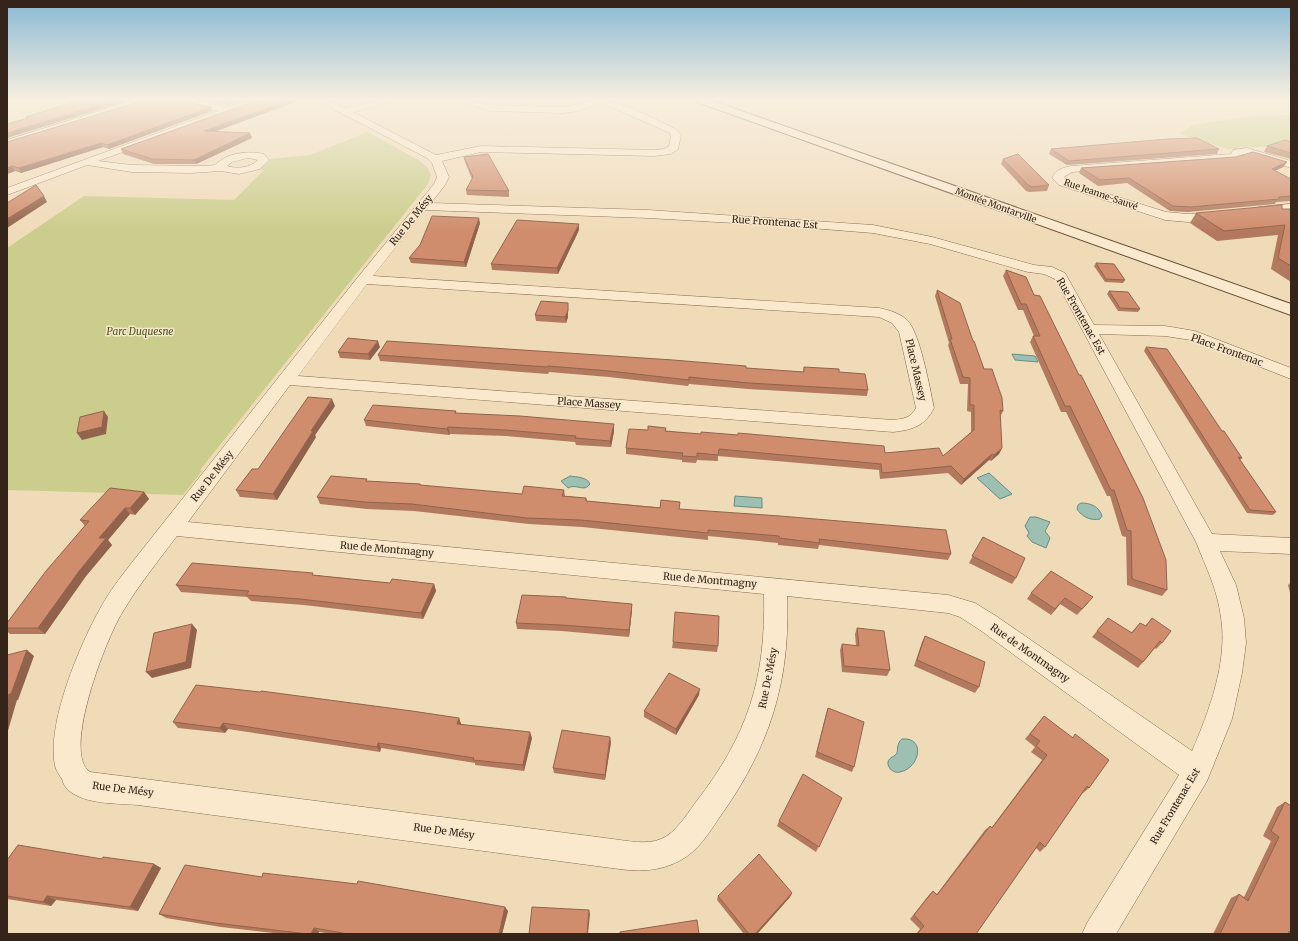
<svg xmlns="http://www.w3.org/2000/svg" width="1298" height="941" font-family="Merriweather,serif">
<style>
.green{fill:#cbcd8d}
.water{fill:#9ec0b3;stroke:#668d80}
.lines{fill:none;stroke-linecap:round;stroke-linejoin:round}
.street-casing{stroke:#866a53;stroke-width:1}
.secondary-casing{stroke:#684b37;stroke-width:2}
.street{fill:#fae9cc;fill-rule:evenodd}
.secondary{fill:#fae9cc;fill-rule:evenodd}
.wall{fill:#b3795e}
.shaded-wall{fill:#92634c}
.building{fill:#d08d6d;stroke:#92634c}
.labels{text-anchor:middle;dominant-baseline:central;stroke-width:3;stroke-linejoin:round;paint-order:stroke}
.far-street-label{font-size:9px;fill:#342419;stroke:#f7e6c9}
.street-label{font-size:10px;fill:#342419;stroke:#f7e6c9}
.park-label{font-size:10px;font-style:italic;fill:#49521f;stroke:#f7e6c9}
</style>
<rect width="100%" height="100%" fill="#f0dbb9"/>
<!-- green -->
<path class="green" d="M1291 115V145C1277 144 1252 150 1241 146L1236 149H1228L1180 134 1192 125 1250 116Z
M368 132 420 161 427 167 431 175 428 184 200 470 202 471 183 495 7 490V248L84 196 234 200 264 170 257 169 267 164 270 159 310 155Z
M1079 229 1291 303V306L1076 231Z"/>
<!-- water -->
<path class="water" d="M1012 354 1035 356 1038 362 1015 360Z
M989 473 1012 494 1000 499 977 478Z
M570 476C577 477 587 477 590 484 584 493 576 483 568 488L561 481Z
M735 496 762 498V508L734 506Z
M1081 503C1090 503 1099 506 1102 516L1100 519C1091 521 1082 517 1077 509L1078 505Z
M1030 517H1036L1050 522 1045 531 1050 538 1046 548 1032 542 1027 536 1029 533 1025 526Z
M902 739C926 737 920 768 900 772 894 774 887 768 888 762 889 757 895 757 897 753 898 747 897 743 902 739Z"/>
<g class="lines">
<!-- street casing -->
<g class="street-casing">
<path id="street" d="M135 100H149L147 102 7 146V140Z
M172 100H190L228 107 249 100H262L260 102 98 161 132 165 207 166C219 165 214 164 223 159 233 152 253 151 264 154L269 160 260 169 239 174 221 171 191 173 132 172 87 165 7 195V188L218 111 177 103ZM248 158 258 160C250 168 238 169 227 166L232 162Z
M319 100H329L345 108 379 100H393L392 102 353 112 436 155 481 146 654 150 664 149 669 146 671 135 670 133 602 103 573 112 562 113 489 111 463 102 461 100H474L490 105 562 107C573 106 584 101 595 100 617 98 656 120 676 129L681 135 678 149 671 154 654 156 481 152 442 161 449 177 445 185 431 203 648 210 873 225 932 237 1034 265 1052 267 1065 273 1094 325 1165 326 1195 331 1291 368V379L1191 340 1165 336 1099 334 1212 534 1291 538V554L1220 551 1236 585 1244 618 1246 643 1242 673 1232 719 1207 781 1116 934H1082L1087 923 1179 775 980 630 960 617 948 613 787 596C791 681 769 749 719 818 709 833 698 851 681 860 661 871 641 872 619 869L138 805C116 803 86 805 68 790 65 787 63 783 62 779 59 775 56 770 55 766 46 724 80 644 101 607 109 592 120 578 130 565L358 277 434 184 437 177 432 163 427 158 320 102ZM425 210 648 218 786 226 873 233 930 244 1028 272 1044 274 1055 279 1196 542C1206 567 1218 591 1221 618 1228 661 1209 712 1192 751L996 616 975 603 948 595 188 522 290 385 893 432C912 430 925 426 934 408 930 389 920 332 907 320 899 313 889 310 879 308L373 276ZM367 284 879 317 892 323 899 332 916 408C911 418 903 419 893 420L298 376ZM177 536 764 594C766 678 748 735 696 802 687 814 676 833 661 839 647 845 628 841 613 839L90 772C61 753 107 637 122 613 138 586 158 561 177 536Z
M1247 148 1291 161V168L1247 154 1242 155 1240 158 1231 160 1072 172 1064 177 1067 181 1166 212 1188 214 1222 213 1224 216 1222 219 1218 220 1188 222 1165 220 1059 185 1052 178C1056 169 1063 168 1071 166L1231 154 1233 150Z
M1291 204V212L1259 215 1255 214 1253 211 1255 208 1259 207Z"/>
</g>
<!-- secondary casing -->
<g class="secondary-casing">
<path id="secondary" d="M696 100H710L1291 304V315L697 102Z"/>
</g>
<!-- street -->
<use href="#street" class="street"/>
<!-- secondary -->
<use href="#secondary" class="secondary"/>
</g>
<!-- wall -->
<path class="wall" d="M175 100 212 111 109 149 103 147 21 173 15 171 7 174V142Z
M197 100H245L228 105Z
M258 100H298V101L216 131 252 138 196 164H154L123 154 121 149Z
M1291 142V159L1264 152 1267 146Z
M1051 149H1219L1217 154 1067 165 1049 154Z
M464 157 509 191V197L467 195 466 190 472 179 465 162Z
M1003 159 1049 185 1047 191 1029 192 1026 191 1001 164Z
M1287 162 1283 167 1275 171 1291 179V201L1276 202 1275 204 1188 212 1170 211 1127 183 1098 186 1079 173 1081 168Z
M1282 209H1291V282L1271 269 1278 235 1217 241 1190 223 1196 213Z
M480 223 466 267 411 263 409 258Z
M579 230 558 274 492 270 491 264Z
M1096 263 1125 280 1123 283 1105 282 1094 266Z
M1006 270 1026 277 1167 590 1162 596 1127 585 1126 537 1122 536 1110 496H1107L1066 412H1061L1030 342 1033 336H1034L1023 310H1018L1003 276Z
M937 290 973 341 984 369 1003 411 1000 417 1002 448 999 454 991 461 989 460 961 485 948 473 880 479 879 470 718 456V461L697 460 696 463 682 462V460L626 454V448L648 430 666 431 885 453 943 456 971 432V412L967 411 968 384H960L948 345 949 343 935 296Z
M1109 291 1140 309 1138 312 1118 311 1107 294Z
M568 309V317L566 323 536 321 535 315Z
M380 347 370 360 340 358 338 352Z
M1146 347 1222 431 1242 458 1240 460 1276 512 1273 515 1247 513 1144 351Z
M378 355 803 372 804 367 839 372 868 390 867 396 748 389 689 384 688 386 609 377 549 372 548 374 380 361Z
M335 406 315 435 316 437 277 500 240 497 236 490 258 469Z
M456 411V413L614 431 611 447 576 445 575 442 506 436 450 434 449 435 366 426 364 420Z
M368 481 420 484 421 486 522 494 564 490 565 496 586 498 587 501 679 509 951 554 948 560 819 545 818 549 778 545V543L708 536V540L582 527 529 524 414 511 367 509 320 504 317 497Z
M144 492 149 499 135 515 130 514 108 540 112 545 86 576 45 634H10L7 631V623L85 526 80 520Z
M983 537 1016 578 1012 584 969 563Z
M1051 571 1088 603 1077 615 1060 604 1051 615 1027 599 1031 593Z
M314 575 390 583 434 584 436 591 423 619 304 605 251 601 247 597 181 592 176 585Z
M1291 582V597L1288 585Z
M566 598 632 610 629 637 562 631 517 629 516 623Z
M1108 618 1131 633 1140 623 1145 626 1152 618 1162 643 1156 649 1155 648 1138 668 1092 637Z
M857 628 890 670 887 676 842 672 840 650 842 644 856 646 855 634Z
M925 636 979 687 975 693 914 666 922 642Z
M673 642 718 646 717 652 672 648Z
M699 695 676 735 644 717V711Z
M828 708 854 767 852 772 815 757 826 714Z
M1044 716 1089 788 1083 793V792L1045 847 1040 852 1036 848 976 934H916L920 929 910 919 929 895 933 891 937 894 985 830 990 826 992 827 1042 760 1031 752 1035 747 1025 739Z
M459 718 461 724 532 738 524 771 475 765V763L381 748 380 752 228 729 225 733 178 728 173 722Z
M611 742 605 780 554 773 553 768Z
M842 798 816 852 777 826 779 821Z
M1285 802 1291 806V934H1213L1231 898 1239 894 1244 897 1271 841 1263 836 1277 807Z
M102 859 154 864 161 868 138 911 56 900 51 906 7 899V860Z
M262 877 508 911 502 934H331L319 932 318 934H282L221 927 166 918 159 914Z
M792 893 790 897 757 934H744L717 900 718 896Z"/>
<!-- shaded-wall -->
<path class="shaded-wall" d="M116 100H131L7 138V133Z
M231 100H245L228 105 226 101Z
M290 100H298V101L206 135 204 131Z
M354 100H361L355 101Z
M211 107 212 111 109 149 107 145Z
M250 133 252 138 196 164 194 160Z
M101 143 103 147 21 173 19 168Z
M1287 162 1283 167 1268 174 1272 169Z
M12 166 15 171 7 174V168Z
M44 196 47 202 7 228V219Z
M479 218 480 223 466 267 464 262Z
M579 224V230L558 274 557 268Z
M568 303V317L566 323 565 317Z
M378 341 380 347 370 360 368 354Z
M332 399 335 406 315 435 316 437 277 500 273 494 311 431Z
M104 411 108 417 106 434 82 440 77 433Z
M614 424V431L611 447 610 441Z
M448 427 450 434 449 435 447 429Z
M1002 448 999 454 991 461 994 455Z
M992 454 989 460 961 485 964 479Z
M144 492 149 499 135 515 130 508Z
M125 508 130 514 108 540 112 545 86 576 45 634 38 628 99 538Z
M434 584 436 591 423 619 421 613Z
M1065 598 1060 604 1051 615 1055 609Z
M632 604V610L629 637V630Z
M192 624 197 630 191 668 152 678 146 672Z
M27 650 34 656 18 700H17L7 734V702L9 694Z
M700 689 699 695 676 735V729Z
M459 718 461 724 459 729 457 724Z
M223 723 228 729 225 733 220 728Z
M530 732 532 738 524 771 523 765Z
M610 737 611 742 605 780V775Z
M378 743 381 748 380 752 377 747Z
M154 864 161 868 138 911 130 907Z
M792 893 790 897 757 934H755Z
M47 896 56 900 51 906 43 902Z
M505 907 508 911 502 934H499Z
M589 910 590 914 588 934H587Z
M314 928 319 932 318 934H311Z"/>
<!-- building -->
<path class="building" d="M85 100H116L7 133V124L28 118 26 117 61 106Z
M145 100H174L211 107 107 145 101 143 19 168 12 166 7 168V142Z
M217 100H231L226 101Z
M258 100H290L204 131 250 133 194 160 152 159 121 149Z
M1197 138 1219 149 1069 161 1051 149 1167 139Z
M1285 140 1291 142V153L1267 146Z
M1253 152 1287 162 1272 169 1291 179V196L1279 197V199L1191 207 1173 206 1129 178 1100 180 1081 168 1236 157Z
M488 154 509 191 466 190 473 177 464 157Z
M1018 154 1049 185 1032 187 1028 185 1003 159Z
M36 185 44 196 7 219V203Z
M1282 205V209H1291V266L1278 258 1285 225 1224 231 1196 213Z
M432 216 479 218 464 262 409 258 420 245Z
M517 220 579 224 557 268 491 264Z
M1096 263 1114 264 1125 280 1106 279Z
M1006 270 1026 277 1034 295 1040 296 1079 375H1081L1124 460 1143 498 1166 560 1167 590 1132 579 1131 531 1127 530 1114 490H1111L1070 406H1065L1033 336H1040L1026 304H1021Z
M937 290 960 303 973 341H974L984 369H992L1002 398 1003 411 1000 410 1002 448 994 455 992 454 964 479 951 466 882 473 881 464 719 449 718 455 697 453V457L682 456 683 453 626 448 629 429 648 430V426L666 428 665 431 701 434V432L738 435V433L884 446 885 453 939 448 943 456 974 430V405H970V378L963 377 950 339H952Z
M1109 291 1128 292 1140 309 1120 308Z
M541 301 568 303V311L565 317 535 315Z
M348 338 378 341 368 354 338 352Z
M387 341 673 360 746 366V368L804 372V367L839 369V372L865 374 868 390 749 383 689 377V380L609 371 548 366 547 367 378 355Z
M1146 347 1167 349 1222 431H1224L1242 458 1238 457 1276 512 1250 510Z
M308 397 332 399 311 431H313L273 494 236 490 252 469H258Z
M373 405 456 411 455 413 520 416 614 424 610 441 575 438 576 436 505 430 448 427 447 429 364 420Z
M104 411 102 427 77 433 80 417Z
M331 476 367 479 366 481 420 484V485L522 494 524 486 564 490 562 496 586 498V501L660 508 661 500 680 502 679 509 780 516 946 530 951 554 819 539 820 543 779 538V536L708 530V533L581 520 527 518 412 504 364 502 317 497Z
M110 488 144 492 130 508H125L99 538H106L80 570 38 628H7V623L46 571 89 521 80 520Z
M983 537 1025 558 1016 578 972 556Z
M192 563 313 573 312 575 390 583 392 579 434 584 421 613 300 599 246 595 249 591 176 585Z
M1051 571 1093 597 1082 609 1065 598 1055 609 1031 593Z
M522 595 566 597V598L632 604 629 630 561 625 516 623Z
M675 612 719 616 718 646 673 642Z
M1108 618 1132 633 1140 623 1146 626 1152 618 1171 631 1162 643 1160 641 1143 662 1097 631Z
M192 624 186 662 146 672 154 633Z
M857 628 884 631 890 670 844 666 842 644 859 646Z
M925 636 985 662 979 687 917 660Z
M27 650 11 694H9L7 702V655Z
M669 673 700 689 676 729 644 711Z
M196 685 260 692 261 691 412 711 459 718 457 724 530 732 523 765 473 760 474 758 378 743 377 747 223 723 220 728 173 722Z
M828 708 864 722 854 767 817 752Z
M1044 716 1073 738 1075 734 1109 760 1089 788 1087 786 1045 847 1040 842 976 934H917L924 926 914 915 933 891 937 895 990 826 992 828 1047 755 1036 746 1040 741 1030 734Z
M562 730 610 737 605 775 553 768Z
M803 774 842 798 819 847 779 821Z
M1285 802 1291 806V933L1289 931 1288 934H1220L1239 894 1248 901 1279 837 1271 831Z
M18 845 102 859 103 857 154 864 130 907 47 896 43 902 7 896V860Z
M759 854 792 893 755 934H749L718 896Z
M185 865 262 877 263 873 357 884 358 881 505 907 499 934H348L314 928 311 934H308L215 923 159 914Z
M532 907 589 910 587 934H529Z
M697 920 699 934H620V932Z"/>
<!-- sky -->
<linearGradient id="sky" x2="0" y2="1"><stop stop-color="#8ab9d3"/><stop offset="0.43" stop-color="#f8efe0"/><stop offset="1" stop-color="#f8efe0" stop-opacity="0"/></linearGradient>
<rect width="1298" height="231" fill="url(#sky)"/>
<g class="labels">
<!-- far-street labels -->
<g class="far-street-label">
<text transform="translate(1101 194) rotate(19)">Rue Jeanne-Sauvé</text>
<text transform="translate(996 205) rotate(20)">Montée Montarville</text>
</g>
<!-- street labels -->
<g class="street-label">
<text transform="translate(411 220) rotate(-51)">Rue De Mésy</text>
<text transform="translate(775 222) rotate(4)">Rue Frontenac Est</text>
<text transform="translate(1081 316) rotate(60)">Rue Frontenac Est</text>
<text transform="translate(1227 350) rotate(20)">Place Frontenac</text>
<text transform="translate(916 370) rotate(77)">Place Massey</text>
<text transform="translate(589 403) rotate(4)">Place Massey</text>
<text transform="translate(212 476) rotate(-52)">Rue De Mésy</text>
<text transform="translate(387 549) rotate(5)">Rue de Montmagny</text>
<text transform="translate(710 580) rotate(5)">Rue de Montmagny</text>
<text transform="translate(1030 653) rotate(35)">Rue de Montmagny</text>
<text transform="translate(768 678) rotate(-79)">Rue De Mésy</text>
<text transform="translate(123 789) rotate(7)">Rue De Mésy</text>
<text transform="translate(1175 806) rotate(-59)">Rue Frontenac Est</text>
<text transform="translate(444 831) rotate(8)">Rue De Mésy</text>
</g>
<!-- park labels -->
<g class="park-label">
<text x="140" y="331">Parc Duquesne</text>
</g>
</g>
<!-- border -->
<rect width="1298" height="941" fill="none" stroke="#342419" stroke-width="16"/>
</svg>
